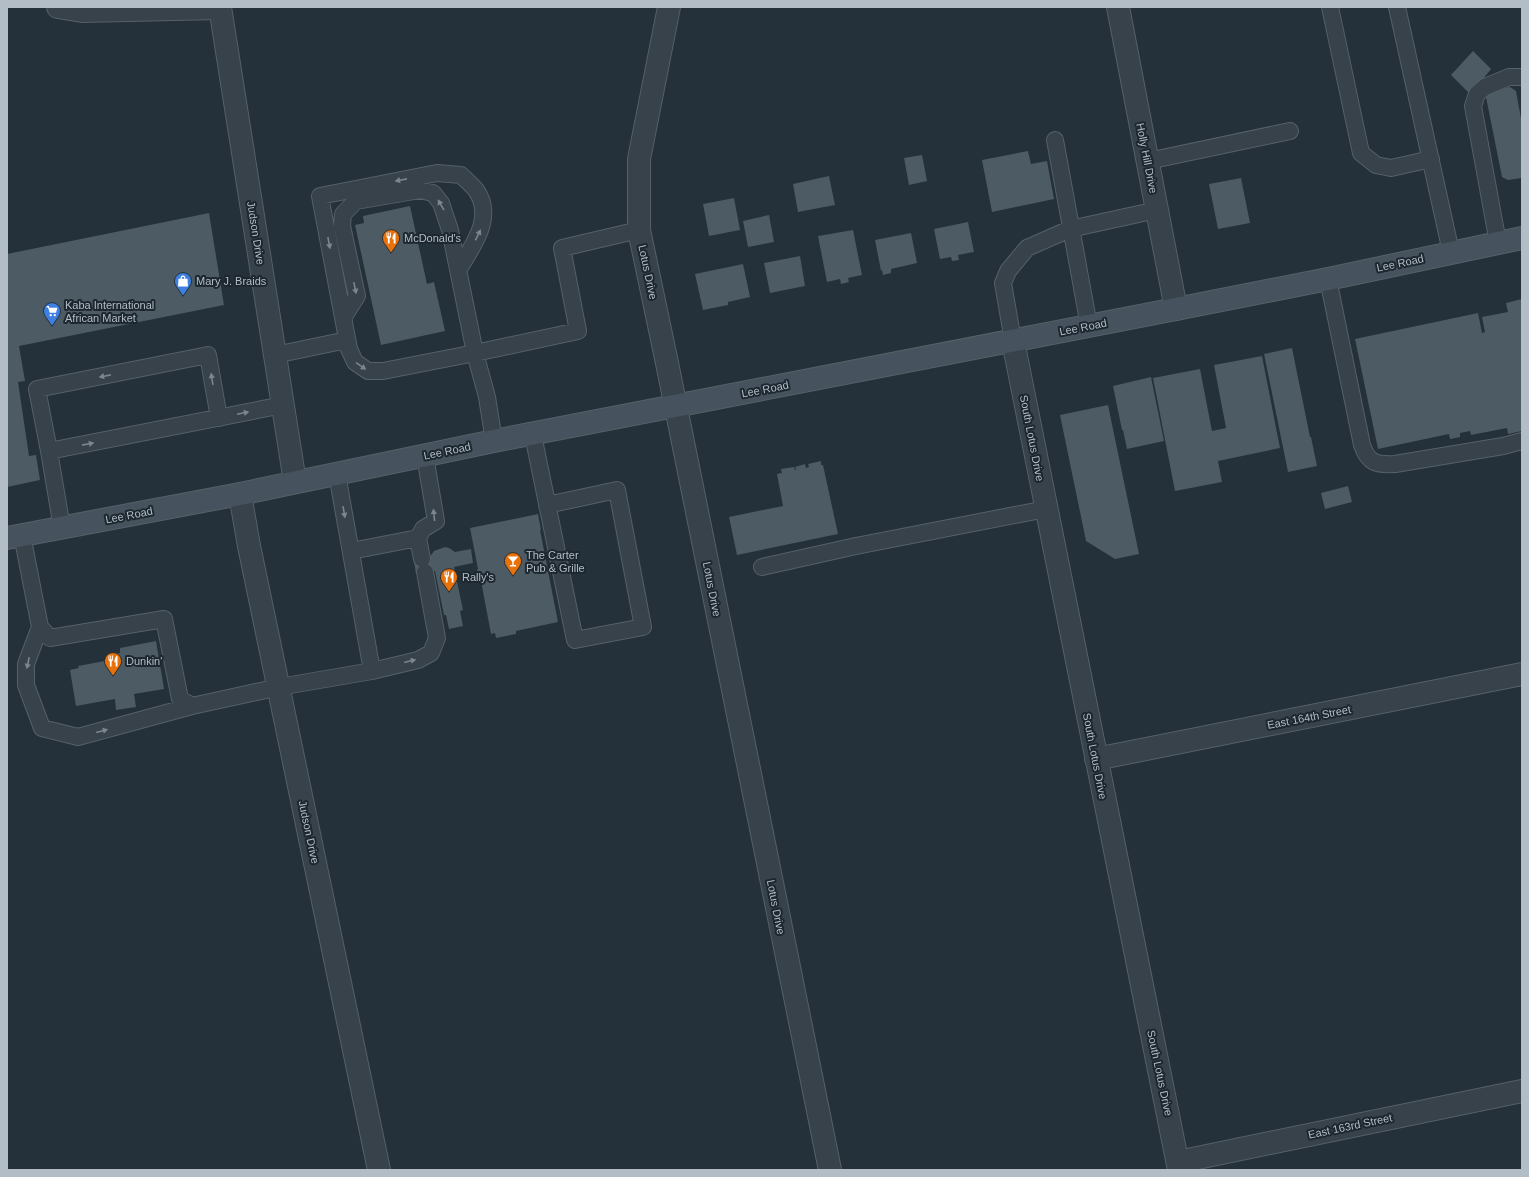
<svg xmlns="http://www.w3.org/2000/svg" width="1529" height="1177" font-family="Helvetica,sans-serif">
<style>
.building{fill:#4d5b65}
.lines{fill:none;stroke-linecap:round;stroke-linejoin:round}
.lane-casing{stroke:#566068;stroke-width:18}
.street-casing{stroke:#566068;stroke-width:24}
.secondary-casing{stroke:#566068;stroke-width:24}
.lane{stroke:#38424b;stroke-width:16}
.street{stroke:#38424b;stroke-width:22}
.secondary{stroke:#46525d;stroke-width:22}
.oneway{fill:#7c868f}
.labels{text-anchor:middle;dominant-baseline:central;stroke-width:4;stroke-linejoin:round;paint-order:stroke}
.street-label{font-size:11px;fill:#b3bdc6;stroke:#1d272f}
.poi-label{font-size:11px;fill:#b3bdc6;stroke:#1d272f;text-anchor:start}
</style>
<rect width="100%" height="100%" fill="#24303a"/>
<!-- building -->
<path class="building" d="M1473 51 1491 69 1478 85 1476 83 1468 92 1451 75Z
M1510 87 1516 91 1522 124V178L1508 180 1502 177 1486 97 1491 91Z
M1028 151 1031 164 1047 161 1054 199 992 212 982 160Z
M922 155 927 181 909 185 904 158Z
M829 176 835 205 798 212 793 184Z
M1241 178 1250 223 1218 229 1209 184Z
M734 198 740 230 709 236 703 204Z
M410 206 427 284 434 282 445 331 381 345 355 225 364 223 363 216Z
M209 213 224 305 19 346 25 381 18 382 29 456 36 455 40 480 7 487V254Z
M769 215 774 242 748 247 743 221Z
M968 222 974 252 958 255 959 260 952 261 951 257 940 259 934 229Z
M853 230 862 275 848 278 849 282 841 284 840 279 827 282 818 236Z
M911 233 917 263 891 269V273L883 275 882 270 881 271 875 240Z
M800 256 805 286 770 293 764 263Z
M743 264 750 297 728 302V305L703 310 695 274Z
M1522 299V431L1508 434 1507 428 1471 435 1470 431 1460 433V437L1450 439 1449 434 1378 449 1355 339 1478 313 1482 333 1485 332 1482 317 1508 312 1506 303Z
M1292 348 1310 437H1311L1317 466 1288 472 1264 354Z
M1262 356 1280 448 1218 461 1222 482 1175 491 1153 378 1200 369 1212 431 1226 428 1214 365Z
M1151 377 1164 441 1127 449 1123 430H1122L1113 386Z
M1108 405 1139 554 1115 559 1086 541 1060 415Z
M821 461V465H823L838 534 737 555 729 517 783 506 777 474 782 473 781 469 794 467 795 470H796L795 467 805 464 806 468 809 467 808 464Z
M1348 486 1352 502 1325 509 1321 493Z
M538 514 541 530H540L558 622 516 631V634L496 638 495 633 491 634 481 581 479 582 477 570 478 569 470 528Z
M445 547 449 548 455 552 471 549 473 563 454 567 463 610 460 611 463 626 449 629 446 615H444L435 571 416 574 414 561 429 558 434 551Z
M156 641 164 689 134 694 136 707 116 710 115 699 76 706 70 670 79 668 78 666 110 660 109 655 120 653V648Z"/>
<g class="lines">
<!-- lane casing -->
<g class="lane-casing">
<path id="lane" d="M1330 7 1361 153 1376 165 1391 168 1431 159
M1397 7 1451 252
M1055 140 1089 326
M1148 161 1290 131
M1498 243 1473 106 1477 94 1485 87 1509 77H1522
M1328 279 1362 445C1368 463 1376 465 1395 464L1503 446 1522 441
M343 318 357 296 342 226 343 214 356 201 420 190 433 193 441 203 450 230 475 353 383 371H368L355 362 349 349 320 196 437 173 461 175C466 180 472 185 476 190 495 217 473 245 459 269
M1013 341 1003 283 1008 271 1027 248 1070 229 1157 210
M275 355 347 340
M533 435 575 640 643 627 617 490 547 505
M494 441 487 397 475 353 578 331 562 248 639 230
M49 451 283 405
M62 528 49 451 37 389 208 355 219 418
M22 535 40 627 50 638 164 619 180 699 192 706 279 687 372 671 337 474
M351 551 418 538
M422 559 418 538 423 529 436 521 425 456
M762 567 856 546 1046 509
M40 627 26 664V685L42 728 78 737 192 706
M372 671 418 660 431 653 437 638 425 572"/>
</g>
<!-- street casing -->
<g class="street-casing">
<path id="street" d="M58 7 82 11 220 8
M220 7 295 482
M669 7 639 159V230L667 363 830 1170
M1118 7 1176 309
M1013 341 1179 1170
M240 494 249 546 379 1170
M1096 759 1522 674
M1178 1162 1522 1091"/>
</g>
<!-- secondary casing -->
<g class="secondary-casing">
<path id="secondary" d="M7 538 240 494 494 441 1176 309 1328 279 1522 238"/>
</g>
<!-- lane -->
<use href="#lane" class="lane"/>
<!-- street -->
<use href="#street" class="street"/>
<!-- secondary -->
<use href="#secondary" class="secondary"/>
</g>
<!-- one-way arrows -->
<defs><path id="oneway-solid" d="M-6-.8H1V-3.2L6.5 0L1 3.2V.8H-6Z"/></defs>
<g class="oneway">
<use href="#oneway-solid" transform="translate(401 180) rotate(169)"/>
<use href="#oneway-solid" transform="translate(441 205) rotate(-120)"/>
<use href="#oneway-solid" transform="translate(478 235) rotate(-64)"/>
<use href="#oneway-solid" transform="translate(329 243) rotate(79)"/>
<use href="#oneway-solid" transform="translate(355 288) rotate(78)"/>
<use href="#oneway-solid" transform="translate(361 366) rotate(35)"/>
<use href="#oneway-solid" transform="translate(105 376) rotate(169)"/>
<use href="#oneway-solid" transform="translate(212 379) rotate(-99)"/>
<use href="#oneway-solid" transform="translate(243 413) rotate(-12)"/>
<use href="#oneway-solid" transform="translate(88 444) rotate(-11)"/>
<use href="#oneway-solid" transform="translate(344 512) rotate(80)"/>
<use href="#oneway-solid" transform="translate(434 515) rotate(-96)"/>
<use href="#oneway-solid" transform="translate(410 661) rotate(-14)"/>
<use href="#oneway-solid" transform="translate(28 663) rotate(102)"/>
<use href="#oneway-solid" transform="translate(102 731) rotate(-15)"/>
</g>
<!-- icons -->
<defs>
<g id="restaurant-pin" transform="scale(0.9)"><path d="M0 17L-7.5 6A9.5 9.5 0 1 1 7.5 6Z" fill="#e8710a" stroke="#1d272f"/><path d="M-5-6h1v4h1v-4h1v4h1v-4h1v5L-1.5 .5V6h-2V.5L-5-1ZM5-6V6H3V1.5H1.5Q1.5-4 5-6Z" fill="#fff"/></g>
<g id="shop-pin" transform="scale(0.9)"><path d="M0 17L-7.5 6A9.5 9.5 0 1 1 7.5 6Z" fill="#3f7fe0" stroke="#1d272f"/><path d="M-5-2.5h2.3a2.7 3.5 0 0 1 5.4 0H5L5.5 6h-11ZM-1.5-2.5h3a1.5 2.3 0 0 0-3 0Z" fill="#fff"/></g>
<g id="supermarket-pin" transform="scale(0.9)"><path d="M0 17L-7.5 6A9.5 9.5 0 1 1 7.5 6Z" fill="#3f7fe0" stroke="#1d272f"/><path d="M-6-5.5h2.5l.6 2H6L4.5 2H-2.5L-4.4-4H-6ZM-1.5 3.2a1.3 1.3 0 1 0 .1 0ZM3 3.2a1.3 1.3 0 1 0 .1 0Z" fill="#fff"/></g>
<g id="bar-pin" transform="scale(0.9)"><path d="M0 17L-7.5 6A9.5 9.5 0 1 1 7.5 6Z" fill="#e8710a" stroke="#1d272f"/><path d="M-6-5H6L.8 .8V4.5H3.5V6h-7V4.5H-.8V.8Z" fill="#fff"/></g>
</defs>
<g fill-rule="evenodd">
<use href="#restaurant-pin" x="391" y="238"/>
<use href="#shop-pin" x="183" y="281"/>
<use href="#supermarket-pin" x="52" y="311"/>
<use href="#bar-pin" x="513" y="561"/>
<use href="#restaurant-pin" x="449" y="577"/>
<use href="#restaurant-pin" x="113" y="661"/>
</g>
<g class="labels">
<!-- street labels -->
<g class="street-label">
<text transform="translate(1147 158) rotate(79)">Holly Hill Drive</text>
<text transform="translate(256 233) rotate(81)">Judson Drive</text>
<text transform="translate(1400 263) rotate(-12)">Lee Road</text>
<text transform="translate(648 272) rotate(78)">Lotus Drive</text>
<text transform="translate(1083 327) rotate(-11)">Lee Road</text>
<text transform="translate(765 389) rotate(-11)">Lee Road</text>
<text transform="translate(1032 438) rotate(79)">South Lotus Drive</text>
<text transform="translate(447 451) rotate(-12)">Lee Road</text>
<text transform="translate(129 515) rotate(-11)">Lee Road</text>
<text transform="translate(712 589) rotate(79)">Lotus Drive</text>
<text transform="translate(1309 717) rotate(-11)">East 164th Street</text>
<text transform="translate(1095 756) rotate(79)">South Lotus Drive</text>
<text transform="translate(309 832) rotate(78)">Judson Drive</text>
<text transform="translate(776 907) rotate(79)">Lotus Drive</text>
<text transform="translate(1160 1073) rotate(78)">South Lotus Drive</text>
<text transform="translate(1350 1126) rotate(-12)">East 163rd Street</text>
</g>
<!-- poi labels -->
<g class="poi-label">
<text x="404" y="238">McDonald's</text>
<text x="196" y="281">Mary J. Braids</text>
<text x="65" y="305">Kaba International<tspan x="65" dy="13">African Market</tspan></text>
<text x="526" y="555">The Carter<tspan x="526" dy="13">Pub &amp; Grille</tspan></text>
<text x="462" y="577">Rally's</text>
<text x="126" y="661">Dunkin'</text>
</g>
</g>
<!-- border -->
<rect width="1529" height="1177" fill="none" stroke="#b3bdc6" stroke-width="16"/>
</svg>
